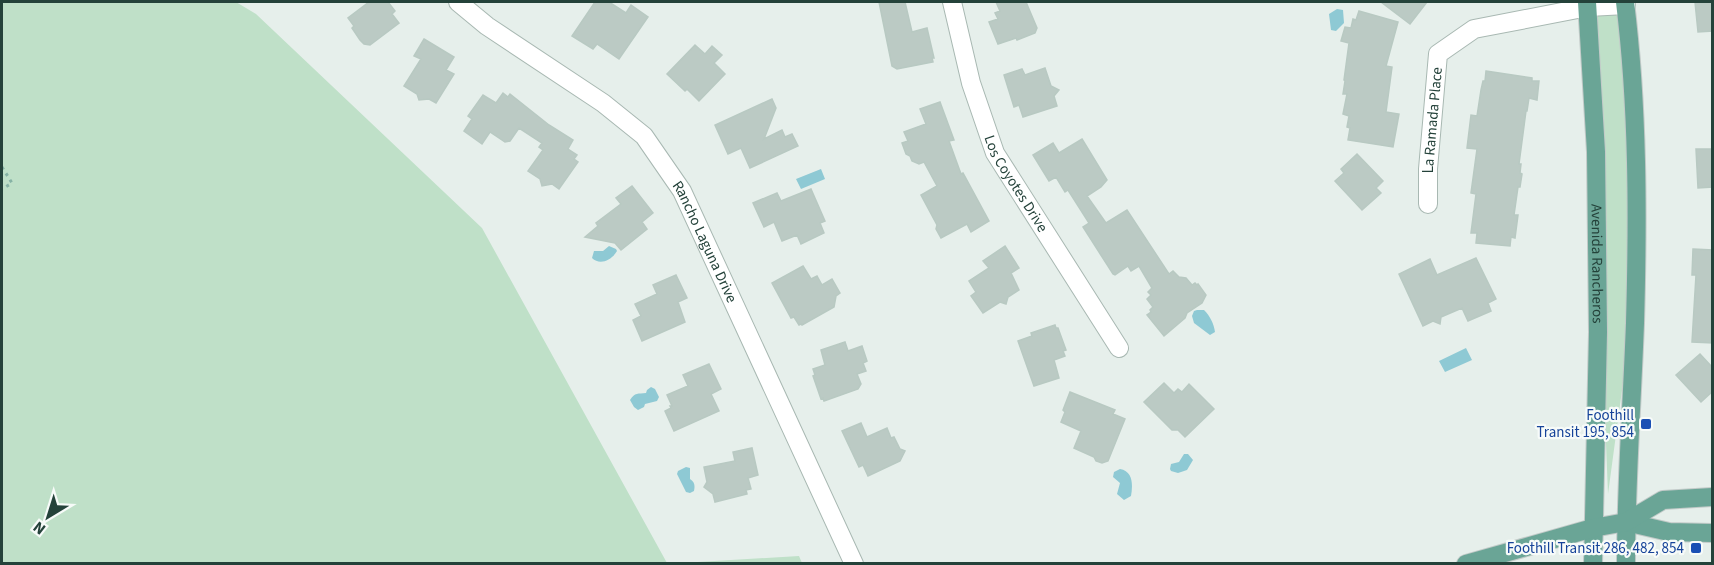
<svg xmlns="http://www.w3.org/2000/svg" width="1714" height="565" font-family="'Source Sans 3',sans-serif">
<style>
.green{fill:#bfe0c8}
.water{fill:#8ec9d4}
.building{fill:#bbcac4;stroke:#b8c9c2;stroke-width:1.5}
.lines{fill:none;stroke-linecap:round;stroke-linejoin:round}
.minor-casing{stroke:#a8b8b2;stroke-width:20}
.major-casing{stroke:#c2cac8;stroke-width:20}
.path{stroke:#86b3a5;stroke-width:3;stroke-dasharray:3 4.5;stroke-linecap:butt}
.minor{stroke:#fff;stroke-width:18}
.major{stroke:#6aa596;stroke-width:18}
.transit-dot{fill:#1a4fb4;stroke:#f7fbf9;stroke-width:2}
.labels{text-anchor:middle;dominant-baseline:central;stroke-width:4.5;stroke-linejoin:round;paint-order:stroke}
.street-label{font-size:15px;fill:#24423a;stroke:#f7fbf9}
.transit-label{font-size:15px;fill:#164399;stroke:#f7fbf9;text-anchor:end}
</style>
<rect width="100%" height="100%" fill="#e6efeb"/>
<!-- green -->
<path class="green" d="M2 2H236L256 14 482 228 667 563H2Z
M1592 11 1622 12 1632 197V316L1608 494 1602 342Z
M799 556 802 563H681Z"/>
<!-- water -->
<path class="water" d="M1337 9 1343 10 1344 23 1336 31 1331 30 1329 14Z
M821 169 825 179 801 189 796 179Z
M609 246 616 249 617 251C612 260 600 266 592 258L594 251H603Z
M1197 310H1204C1210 316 1214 324 1215 332L1210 335 1194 323 1192 316 1194 311Z
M1466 348 1472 360 1445 372 1439 361Z
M651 387 655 389 659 397 657 401 645 404 644 407 638 410 634 407 630 400C635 392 638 394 646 393L647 390Z
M1184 454H1188L1193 460 1187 470 1178 473 1171 471 1170 469 1171 464 1179 462Z
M686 467 690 468V479C695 482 695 486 694 491L690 493 686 492 677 474 678 471Z
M1120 469C1133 471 1133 485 1131 496L1124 500 1117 494 1120 483 1113 477 1114 472Z"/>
<!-- building -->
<path class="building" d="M369 2H388L395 11 392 14 399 23 370 45 364 44 360 40 352 28 354 26 348 18Z
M595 2H609L626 13 631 5 648 17 619 59 597 44 593 49 572 36Z
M879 2H905L912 32 927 28 934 58H932L933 62 897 69 892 66Z
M996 2H1026L1037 28 1035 33 1017 40 1016 38 998 44 989 22 998 19 995 13 1000 11Z
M1381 2H1427L1410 24Z
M1695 2H1713V31L1698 32Z
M1359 11 1398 22 1386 66 1392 67 1386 112 1399 114 1393 147 1348 140 1350 128 1347 127 1349 116 1343 114 1347 94H1343L1345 81 1344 80 1349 43 1341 41 1345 27 1351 28 1353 19 1356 20Z
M424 39 454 57 446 70 454 74 436 103 429 99 419 100 417 94 404 86 421 59 414 56Z
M695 45 705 54 712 46 722 55 714 63 725 74 699 101 687 89 685 91 667 74Z
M1045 68 1051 86 1059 90 1054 96 1057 106 1023 117 1019 105 1014 107 1004 75 1022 69 1025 75Z
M1486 71 1532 78V81H1539L1537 100 1529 98 1527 111H1526L1519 164H1521L1520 173 1522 174 1520 187H1518L1514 215H1518L1515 238 1511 237 1510 246 1476 243 1477 233H1471L1476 194 1471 193 1477 149 1467 148 1471 115 1477 116 1481 90 1483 81H1485Z
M503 93 508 97 510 94 549 125 573 140 568 149 577 155 574 159 578 162 559 189 552 184 542 186 540 179 528 171 543 150 539 147 542 143 519 128 510 141 505 142 490 132 482 144 464 131 472 119 468 116 483 95 496 103Z
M772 99 776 108 764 139 782 130 785 137 792 134 798 146 750 168 741 148 728 154 715 125Z
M940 102 954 140 949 141 961 174 963 173 989 221 971 232 967 224 941 238 936 229 937 225 921 195 937 186 924 162 919 164 912 161 910 156 906 154 902 143 908 141 904 132 926 124 920 109Z
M1082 139 1107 180 1101 187 1087 196 1106 223 1127 210 1169 274 1173 271 1179 277 1186 278 1192 285 1195 283 1197 285 1198 284 1206 295 1202 303 1187 313 1185 318 1164 336 1147 315 1151 312 1150 310 1153 307 1147 299 1151 295 1148 292 1152 288 1139 266 1131 271 1128 266 1115 275 1113 274 1083 227 1089 223 1068 190 1065 192 1056 177 1049 181 1033 155 1053 143 1059 153Z
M1696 149H1713V187L1698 188Z
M1357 154 1383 181 1376 188 1381 193 1362 210 1335 181 1344 173 1341 169Z
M632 186 653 213 642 222 647 229 621 250 615 243 585 237 598 226 596 223 621 204 616 198Z
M811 189 825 221 820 223 824 233 801 244 797 235 782 241 774 222 764 227 753 203 777 193 781 201Z
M1005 246 1019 268 1011 273 1019 290 1008 297 1006 304 1000 302 983 313 971 296 976 292 969 281 989 268 983 261Z
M1693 249 1713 250V343L1692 342 1696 275H1692Z
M1476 258 1496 299 1488 303 1491 311 1468 321 1462 308 1441 317 1440 324 1433 321 1423 326 1399 274 1430 259 1437 275Z
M803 266 811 279 817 276 822 285 832 279 840 293 836 296 834 307 802 325 801 324 799 325 794 317 791 318 772 283Z
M676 275 687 298 678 302 685 322 642 341 633 320 641 316 635 304 657 294 653 285Z
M1055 325 1056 328H1058L1066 350 1063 351 1065 356 1054 360 1059 378 1034 386 1018 341 1032 336 1031 333Z
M845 342 848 351 862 346 867 361 863 363 866 371 857 374 861 384 858 389 824 401 823 398 821 399 813 376 815 375 813 369 825 365 821 350Z
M1700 354 1713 368V391L1701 402 1676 375Z
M709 364 721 389 711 394 719 411 674 431 665 411 671 408 670 406H672L667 395 688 386 683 375Z
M1164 383 1174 393 1178 389 1182 392 1189 384 1214 409 1185 437 1178 430H1172L1144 402Z
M1070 392 1115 410 1113 414 1125 419 1108 461 1102 463 1096 461 1094 457 1074 448 1081 431 1061 422 1065 412 1063 410Z
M861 423 867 437 887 428 891 438 894 437 900 449 905 451 900 461 868 476 863 465 859 467 842 431Z
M752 448 758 475 748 478 751 489 746 490 747 494 715 502 713 494 704 487 707 482 704 467 735 461 733 452Z"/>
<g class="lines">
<!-- minor casing -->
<g class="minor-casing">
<g id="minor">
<path id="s1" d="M458 2 487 26 603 103 644 136 682 191 854 564"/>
<path id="s2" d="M952 2 971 83 995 153 1119 348"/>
<path id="s3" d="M1428 204V169L1438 54 1474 29 1588 7 1626 5"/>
</g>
</g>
<!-- major casing -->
<g class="major-casing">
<g id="major">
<path id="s4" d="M1587 2 1596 152 1598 332 1593 564"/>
<path d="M1625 2C1638 108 1638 216 1635 323 1632 403 1626 483 1626 564"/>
<path d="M1626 522 1669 532 1712 533"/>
<path d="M1466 564 1593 528 1626 522 1663 500 1712 497"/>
</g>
</g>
<!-- path -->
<path class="path" d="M2 167 12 183 2 189"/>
<!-- minor -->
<use href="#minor" class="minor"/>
<!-- major -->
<use href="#major" class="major"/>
</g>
<!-- markers -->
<g class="transit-dot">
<rect x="1640" y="418" width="12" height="12" rx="3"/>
<rect x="1690" y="542" width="12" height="12" rx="3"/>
</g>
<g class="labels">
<!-- street labels -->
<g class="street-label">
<text stroke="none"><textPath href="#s3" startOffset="84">La Ramada Place</textPath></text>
<text stroke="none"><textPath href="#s2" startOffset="194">Los Coyotes Drive</textPath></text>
<text stroke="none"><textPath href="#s1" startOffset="352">Rancho Laguna Drive</textPath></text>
<text stroke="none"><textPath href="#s4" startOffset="262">Avenida Rancheros</textPath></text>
</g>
<!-- transit labels -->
<g class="transit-label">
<text x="1634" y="415">Foothill<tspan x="1634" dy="17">Transit 195, 854</tspan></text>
<text x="1684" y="548">Foothill Transit 286, 482, 854</text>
</g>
</g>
<!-- border -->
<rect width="1714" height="565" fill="none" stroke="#24423a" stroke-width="6"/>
<!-- north arrow -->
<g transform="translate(48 517) rotate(218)" stroke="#f7fbf9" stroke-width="4.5" paint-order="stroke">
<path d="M0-4.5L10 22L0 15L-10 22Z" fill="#24423a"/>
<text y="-9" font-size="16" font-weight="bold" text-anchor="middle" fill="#24423a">N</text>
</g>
</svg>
